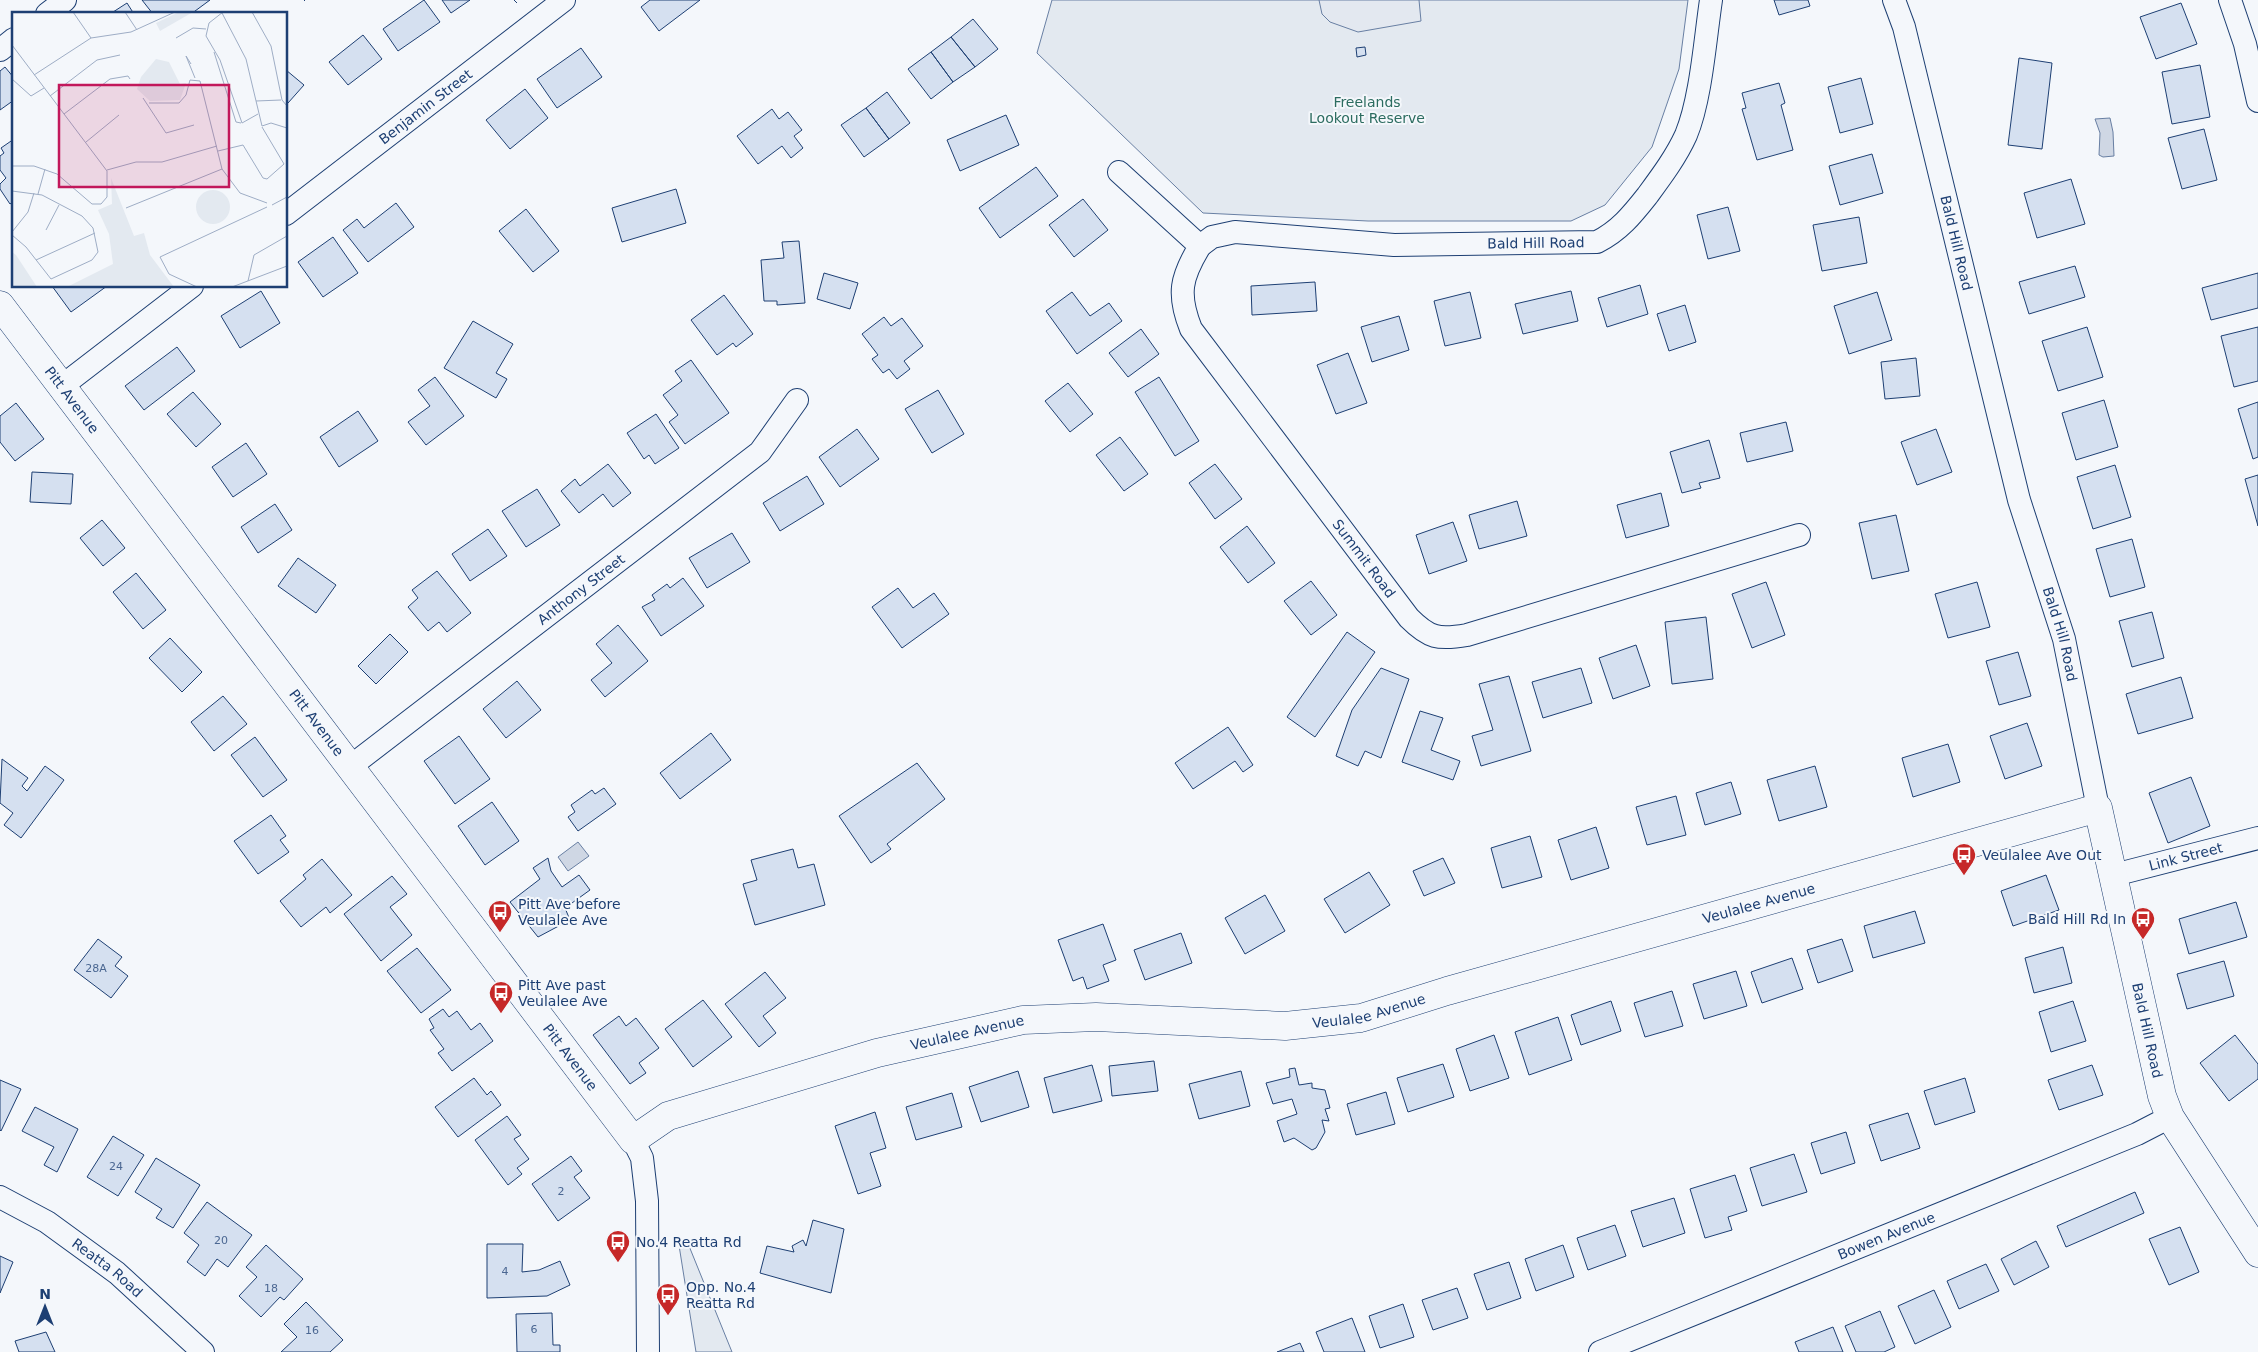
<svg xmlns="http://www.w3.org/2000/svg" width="2258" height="1352" font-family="'DejaVu Sans',sans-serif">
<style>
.green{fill:#e3e9f0;stroke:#687fa3}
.parking{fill:#e3e8f0;stroke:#687fa3}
.water{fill:#cfd7e4;stroke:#687fa3}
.building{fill:#d5e0f0;stroke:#1d3f73}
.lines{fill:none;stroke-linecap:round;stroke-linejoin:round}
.minor-casing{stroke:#1d3f73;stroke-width:24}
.tertiary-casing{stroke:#1d3f73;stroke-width:29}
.minor{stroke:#f4f7fb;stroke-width:22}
.tertiary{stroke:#f4f7fb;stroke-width:28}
.fence{stroke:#1d3f73;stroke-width:1;stroke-dasharray:6 2.5;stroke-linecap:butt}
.labels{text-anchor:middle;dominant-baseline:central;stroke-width:4;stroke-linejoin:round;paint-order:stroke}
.number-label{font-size:11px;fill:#4b6792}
.park-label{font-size:14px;fill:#2c6c60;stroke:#f4f7fb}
.street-label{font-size:14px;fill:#1d3f73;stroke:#f4f7fb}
.poi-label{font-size:14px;fill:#1d3f73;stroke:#f4f7fb;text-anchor:start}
.inset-road{fill:none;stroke:#9eadc5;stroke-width:1}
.view{fill:#c2185b;fill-opacity:0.15;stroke:#c2185b;stroke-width:2.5}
.inset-edge{fill:none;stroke:#1d3f73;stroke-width:2.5}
</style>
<rect width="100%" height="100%" fill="#f4f7fb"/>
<!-- green -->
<path class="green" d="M1052 0H1688L1679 69 1652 147 1605 205 1571 221H1368L1203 213 1037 53Z
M678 1239 687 1241 732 1352H696Z"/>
<!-- parking -->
<path class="parking" d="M1319 0H1419L1421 21 1358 32 1330 22 1322 14Z"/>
<!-- water -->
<path class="water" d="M2110 118 2113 132 2114 156 2103 157 2099 155 2100 133 2095 119Z
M578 842 589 856 568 871 558 857Z"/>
<!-- building -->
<path class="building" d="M142 0H210L191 14H153Z
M424 0 440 22 398 51 383 29Z
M442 0H470L451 13Z
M650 0H700L659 31 641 7Z
M1774 0H1808L1810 6 1779 15Z
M127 3 134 14H110Z
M2181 3 2197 44 2156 59 2140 17Z
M973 19 998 49 975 67 951 37Z
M363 35 382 59 348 85 329 62Z
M951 37 975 67 953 82 931 52Z
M1365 47 1366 55 1357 57 1356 48Z
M581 48 602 77 557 108 537 79Z
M931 52 953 82 931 99 908 69Z
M2019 58 2052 63 2042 149 2008 145Z
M2200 65 2210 117 2172 124 2162 72Z
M5 67 14 78V100L0 110V71Z
M286 70 304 85 288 103 286 101Z
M1861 78 1873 124 1840 133 1828 87Z
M1779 83 1785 103 1781 105 1793 150 1757 160 1742 109 1746 108 1742 93Z
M525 89 548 118 510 149 486 120Z
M887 92 910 123 889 139 866 108Z
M866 108 889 139 864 157 841 125Z
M772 109 779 119 788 112 802 130 794 136 803 148 791 158 782 146 758 164 737 136Z
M1006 115 1019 145 960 171 947 140Z
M2204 129 2217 180 2182 189 2168 138Z
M14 139V201L10 204 0 189V184L6 178 0 170V156L4 153 1 148Z
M1872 154 1883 193 1840 205 1829 166Z
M1036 167 1058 196 1000 238 979 208Z
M2071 179 2085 224 2037 238 2024 193Z
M676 189 686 223 622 242 612 208Z
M1083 199 1108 230 1074 257 1049 225Z
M396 203 414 227 368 262 343 230 357 219 364 228Z
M1728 207 1740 251 1708 259 1697 215Z
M526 209 559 251 533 272 499 231Z
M1859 217 1867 263 1822 271 1813 225Z
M333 237 358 273 323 297 298 262Z
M799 241 805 303 777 305V301H764L761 260 784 258 782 242Z
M2075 266 2085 297 2029 314 2019 282Z
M824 273 858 283 850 309 817 299Z
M2258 273V308L2211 320 2202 288Z
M1315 282 1317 311 1252 315 1251 286Z
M1640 285 1648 314 1607 327 1598 298Z
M52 286H107L71 312Z
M261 291 280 323 240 348 221 316Z
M1571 291 1578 321 1523 334 1515 304Z
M1072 292 1090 316 1109 303 1122 321 1077 354 1046 311Z
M1470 292 1481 338 1445 346 1434 301Z
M1877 292 1892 340 1849 354 1834 306Z
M724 295 753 334 736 347 733 343 717 355 691 320Z
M1685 305 1696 342 1669 351 1657 314Z
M1399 316 1409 350 1372 362 1361 327Z
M884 317 891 326 902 318 923 346 904 361 910 369 897 379 889 369 883 373 872 359 878 355 862 334Z
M473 321 513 344 496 373 507 379 496 398 444 368Z
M2087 327 2103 377 2058 391 2042 341Z
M2258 327V381L2234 387 2221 336Z
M1141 329 1159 354 1128 377 1109 353Z
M177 347 195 371 144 410 125 386Z
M1348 353 1367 403 1336 414 1317 365Z
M1916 358 1920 396 1885 399 1881 362Z
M691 360 729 413 685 444 669 422 678 415 663 395 682 381 675 371Z
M435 377 464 416 426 445 408 422 430 406 418 390Z
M1159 377 1199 441 1175 456 1135 392Z
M1068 383 1093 414 1070 432 1045 401Z
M938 390 964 434 932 453 905 409Z
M193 392 221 424 196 447 167 414Z
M2104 400 2118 447 2076 460 2062 413Z
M2258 402V457L2253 459 2238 409Z
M16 403 44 439 15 461 0 442V416Z
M358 411 378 441 339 467 320 437Z
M656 414 679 448 655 464 649 455 644 459 627 433Z
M1786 422 1793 451 1747 462 1740 433Z
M857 429 879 459 840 487 819 457Z
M1936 429 1952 472 1917 485 1901 442Z
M1120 437 1148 474 1124 491 1096 455Z
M1709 440 1720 478 1699 483 1701 488 1682 493 1670 452Z
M246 443 267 474 233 497 212 467Z
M608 464 631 493 613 507 603 494 579 513 561 491 575 479 580 486Z
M1215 464 1242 499 1215 519 1189 483Z
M2115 465 2131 517 2093 529 2077 477Z
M32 472 73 474 71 504 30 502Z
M2258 475V526L2245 479Z
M807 476 824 504 780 531 763 503Z
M537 489 560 525 526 547 502 511Z
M1661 493 1669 526 1626 538 1617 505Z
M1517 501 1527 536 1479 549 1469 515Z
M275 504 292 530 258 553 241 527Z
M1896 515 1909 571 1872 579 1859 523Z
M102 520 125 548 103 566 80 538Z
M1453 522 1467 561 1429 574 1416 535Z
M1247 526 1275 563 1248 583 1220 547Z
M488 529 507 556 470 581 452 554Z
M732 533 750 562 707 588 689 558Z
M2132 539 2145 587 2110 597 2096 549Z
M298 558 336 585 316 613 278 586Z
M437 571 471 613 447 632 439 622 428 631 408 607 418 598 412 590Z
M136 573 166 610 143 629 113 592Z
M683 578 704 606 661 636 642 607 655 600 652 595 667 584 670 588Z
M1311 581 1337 615 1311 635 1284 601Z
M1766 582 1785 635 1752 648 1732 594Z
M1977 582 1990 627 1948 638 1935 594Z
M898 588 913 608 934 593 949 614 902 648 872 607Z
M2152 612 2164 658 2132 667 2119 621Z
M1706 617 1713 679 1672 684 1665 622Z
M618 625 648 661 605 697 591 680 612 663 596 644Z
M1347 632 1375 652 1315 737 1287 717Z
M390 634 408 652 376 684 358 666Z
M170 638 202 672 182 692 149 658Z
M1636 645 1650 686 1613 699 1599 658Z
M2018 652 2031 696 1999 705 1986 661Z
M1381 668 1409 679 1381 758 1365 751 1358 766 1336 756 1352 710Z
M1581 668 1592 703 1543 718 1532 682Z
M1509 676 1531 751 1481 766 1472 736 1493 730 1479 684Z
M2181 677 2193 718 2138 734 2126 694Z
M517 681 541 710 506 738 483 709Z
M223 696 247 724 214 751 191 722Z
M1420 711 1443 718 1431 750 1460 761 1453 780 1402 762Z
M2027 723 2042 766 2005 779 1990 736Z
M1228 727 1253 765 1243 772 1235 761 1193 789 1175 763Z
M711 733 731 760 680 799 660 773Z
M459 736 490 779 455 804 424 761Z
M255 737 287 780 263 797 231 755Z
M1948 744 1960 782 1913 797 1902 758Z
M2 759 28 778 22 786 27 791 45 766 64 780 21 838 4 825 13 813 0 803Z
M917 763 945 799 887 844 891 849 871 863 839 816Z
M1815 766 1827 807 1779 821 1767 780Z
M2191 777 2210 826 2168 843 2149 793Z
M1731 782 1741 814 1705 825 1696 793Z
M604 788 616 804 578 831 568 817 575 812 571 805 592 790 595 794Z
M1676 796 1686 835 1647 845 1636 807Z
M492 802 519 841 485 865 458 826Z
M271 815 286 836 280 840 289 852 258 874 234 841Z
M1596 827 1609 868 1571 880 1558 840Z
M1530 836 1542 877 1502 888 1491 848Z
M793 849 798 868 814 864 825 905 755 925 743 884 757 880 751 860Z
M548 858 551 871 562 887 579 875 590 890 565 908 570 920 538 937 510 902 540 879 533 868Z
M1443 858 1455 883 1424 896 1413 871Z
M322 859 352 895 330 913 326 907 301 927 280 901 306 879 303 875Z
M1369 872 1390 905 1345 933 1324 899Z
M2046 875 2059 910 2013 926 2001 891Z
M392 876 407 894 390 907 412 935 381 961 344 914Z
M1265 895 1285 931 1245 954 1225 918Z
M2236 902 2247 937 2189 954 2179 919Z
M1915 911 1925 943 1873 958 1864 926Z
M1103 924 1116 960 1103 965 1109 981 1087 989 1083 977 1073 981 1058 940Z
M1181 933 1192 963 1145 980 1134 950Z
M98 939 122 957 115 966 128 976 111 998 74 970Z
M1842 939 1853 971 1818 983 1807 950Z
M2063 947 2072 983 2034 993 2025 958Z
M417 948 451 990 421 1013 387 971Z
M1792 958 1803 989 1762 1003 1751 972Z
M2224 961 2234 996 2187 1009 2177 974Z
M1736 971 1747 1006 1704 1019 1693 984Z
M765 972 786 998 763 1016 776 1033 759 1047 725 1004Z
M1672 991 1683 1026 1645 1037 1634 1003Z
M703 1000 732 1037 693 1067 665 1029Z
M1611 1001 1621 1031 1581 1045 1571 1015Z
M2073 1001 2086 1041 2051 1052 2039 1012Z
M443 1009 449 1017 457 1011 471 1030 480 1023 493 1041 452 1071 438 1053 444 1049 430 1030 434 1028 429 1019Z
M619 1016 626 1026 636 1018 659 1048 639 1063 646 1073 630 1084 593 1035Z
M1558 1017 1572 1060 1529 1075 1515 1032Z
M1494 1035 1509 1078 1470 1091 1456 1049Z
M2235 1035 2258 1064V1079L2229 1101 2200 1063Z
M1154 1061 1158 1091 1112 1096 1109 1066Z
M1443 1064 1454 1097 1408 1112 1397 1078Z
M1092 1065 1102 1101 1053 1113 1044 1078Z
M2092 1065 2103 1095 2059 1110 2048 1080Z
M1295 1068 1299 1085 1312 1083V1088L1325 1090 1330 1108 1325 1109 1329 1121 1322 1120 1325 1132 1316 1148 1312 1150 1294 1138 1284 1142 1277 1121 1297 1114 1292 1099 1273 1104 1266 1083 1290 1077 1289 1069Z
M1018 1071 1029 1107 981 1122 969 1087Z
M1241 1071 1250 1106 1199 1119 1189 1084Z
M474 1078 487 1095 491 1091 501 1105 458 1137 435 1107Z
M1965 1078 1975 1112 1935 1125 1924 1091Z
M0 1080 21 1089 1 1131 0 1130Z
M1386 1092 1395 1124 1356 1135 1347 1104Z
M952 1093 962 1127 916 1140 906 1107Z
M35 1107 78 1129 57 1172 44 1165 54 1147 22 1131Z
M875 1112 886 1148 870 1153 881 1186 858 1194 835 1126Z
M1908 1113 1920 1148 1881 1161 1869 1125Z
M507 1116 521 1135 514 1139 529 1159 517 1168 522 1174 508 1185 475 1140Z
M1846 1132 1855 1163 1821 1174 1811 1143Z
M113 1136 144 1155 118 1196 87 1177Z
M1794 1154 1807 1192 1762 1206 1750 1168Z
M571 1156 582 1171 574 1177 590 1198 558 1221 532 1184Z
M156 1158 200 1185 173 1228 156 1218 162 1209 135 1192Z
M1735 1175 1747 1211 1728 1217 1732 1230 1705 1238 1690 1189Z
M2135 1192 2144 1213 2066 1247 2057 1226Z
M1674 1198 1685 1233 1643 1247 1631 1211Z
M207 1202 252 1235 228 1267 217 1259 205 1276 187 1262 199 1245 184 1233Z
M813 1220 844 1229 831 1293 760 1273 767 1246 794 1252 792 1246 803 1240 806 1246Z
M1615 1225 1626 1256 1588 1270 1577 1238Z
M2180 1227 2199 1272 2169 1285 2149 1239Z
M2036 1241 2049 1267 2014 1285 2001 1259Z
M487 1244H523L522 1272 539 1270 560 1261 570 1285 547 1296 487 1298Z
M266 1245 303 1279 284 1300 280 1297 261 1317 239 1296 257 1277 246 1267Z
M1563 1245 1574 1277 1536 1291 1525 1259Z
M0 1256 13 1262 0 1293Z
M1509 1262 1521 1298 1487 1310 1474 1274Z
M1986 1264 1999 1291 1959 1309 1947 1281Z
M1457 1288 1468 1318 1433 1330 1422 1300Z
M1934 1290 1951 1327 1915 1344 1898 1306Z
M306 1302 343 1340 330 1352H281L297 1337 284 1324Z
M1403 1304 1414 1337 1380 1348 1369 1316Z
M1880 1311 1895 1347 1884 1352H1856L1845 1326Z
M552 1313 553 1345H560V1352H517L516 1314Z
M1352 1318 1365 1352H1324L1316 1332Z
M1833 1327 1843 1352H1799L1795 1342Z
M46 1332 55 1352H19L15 1341Z
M1300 1343 1304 1352H1277Z"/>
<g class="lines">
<!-- minor casing -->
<g class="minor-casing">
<g id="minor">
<path id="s1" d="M1894 0 1904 27 2019 500 2064 639 2098 808"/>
<path d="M2230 0 2245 44 2258 101"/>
<path d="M47 14 65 0"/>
<path d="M0 50 14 39"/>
<path id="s2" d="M1119 172 1200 246C1181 277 1177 294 1191 329L1409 618C1429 638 1438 640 1467 635L1799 535"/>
<path id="s3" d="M286 214 564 0"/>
<path id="s4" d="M1200 246 1212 237 1235 232 1394 245 1597 242C1619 231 1632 215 1647 196 1661 177 1676 157 1686 135 1701 99 1705 40 1711 0"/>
<path d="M62 386 192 286"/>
<path id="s5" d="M351 766 760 452 797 400"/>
<path id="s6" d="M2114 875 2258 838"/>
<path d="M633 1140 642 1158 647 1201 648 1352"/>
<path id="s7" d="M0 1197 47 1222 117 1273 203 1352"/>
<path id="s8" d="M1600 1352 2137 1134 2170 1117"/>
</g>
</g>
<!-- tertiary casing -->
<g class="tertiary-casing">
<g id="tertiary">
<path id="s9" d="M0 305 633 1140 668 1116 877 1053 1023 1020 1096 1017 1285 1026 1361 1018 1447 991 2098 808 2162 1096 2170 1117 2258 1253"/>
</g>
</g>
<!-- minor -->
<use href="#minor" class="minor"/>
<!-- tertiary -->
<use href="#tertiary" class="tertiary"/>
<!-- fence -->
<path class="fence" d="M514 0 517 3
M304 1 305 0"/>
</g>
<!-- icons -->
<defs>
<g id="bus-pin" transform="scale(1.25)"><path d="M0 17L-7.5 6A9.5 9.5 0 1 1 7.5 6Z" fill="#c62828" stroke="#f4f7fb"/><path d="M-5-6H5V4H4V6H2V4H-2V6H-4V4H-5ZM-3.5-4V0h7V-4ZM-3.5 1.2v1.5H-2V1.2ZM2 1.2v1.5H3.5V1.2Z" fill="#fff"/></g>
</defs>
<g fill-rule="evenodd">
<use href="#bus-pin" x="1964" y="855"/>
<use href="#bus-pin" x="500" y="912"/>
<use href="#bus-pin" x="2143" y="919"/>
<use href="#bus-pin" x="501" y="993"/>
<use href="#bus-pin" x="618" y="1242"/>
<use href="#bus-pin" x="668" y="1295"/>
</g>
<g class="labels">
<!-- number labels -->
<g class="number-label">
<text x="96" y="968">28A</text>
<text x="116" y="1166">24</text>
<text x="561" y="1191">2</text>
<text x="221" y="1240">20</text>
<text x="505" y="1271">4</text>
<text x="271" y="1288">18</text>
<text x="534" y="1329">6</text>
<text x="312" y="1330">16</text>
</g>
<!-- park labels -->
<g class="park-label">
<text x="1367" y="102">Freelands<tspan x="1367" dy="16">Lookout Reserve</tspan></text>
</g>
<!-- street labels -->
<g class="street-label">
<text stroke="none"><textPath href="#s3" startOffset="176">Benjamin Street</textPath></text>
<text stroke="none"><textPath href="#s4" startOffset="340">Bald Hill Road</textPath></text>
<text stroke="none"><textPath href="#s1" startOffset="251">Bald Hill Road</textPath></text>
<text stroke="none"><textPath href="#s9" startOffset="119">Pitt Avenue</textPath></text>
<text stroke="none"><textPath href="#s2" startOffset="485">Summit Road</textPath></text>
<text stroke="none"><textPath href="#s5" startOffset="290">Anthony Street</textPath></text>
<text stroke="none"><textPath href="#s1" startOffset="656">Bald Hill Road</textPath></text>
<text stroke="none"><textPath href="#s9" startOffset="524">Pitt Avenue</textPath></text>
<text stroke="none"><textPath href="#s6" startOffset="74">Link Street</textPath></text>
<text stroke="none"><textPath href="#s9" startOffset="2211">Veulalee Avenue</textPath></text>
<text stroke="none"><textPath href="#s9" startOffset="1806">Veulalee Avenue</textPath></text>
<text stroke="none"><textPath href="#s9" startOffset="2791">Bald Hill Road</textPath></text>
<text stroke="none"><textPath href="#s9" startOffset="1401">Veulalee Avenue</textPath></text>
<text stroke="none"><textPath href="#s9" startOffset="944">Pitt Avenue</textPath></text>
<text stroke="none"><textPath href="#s8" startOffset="309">Bowen Avenue</textPath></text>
<text stroke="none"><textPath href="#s7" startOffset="129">Reatta Road</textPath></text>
</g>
<!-- poi labels -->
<g class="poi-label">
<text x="1982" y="855">Veulalee Ave Out</text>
<text x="518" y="904">Pitt Ave before<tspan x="518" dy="16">Veulalee Ave</tspan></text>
<text x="2126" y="919" text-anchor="end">Bald Hill Rd In</text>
<text x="518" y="985">Pitt Ave past<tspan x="518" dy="16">Veulalee Ave</tspan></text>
<text x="636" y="1242">No.4 Reatta Rd</text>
<text x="686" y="1287">Opp. No.4<tspan x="686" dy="16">Reatta Rd</tspan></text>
</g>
</g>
<!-- overview -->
<g transform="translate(12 12)">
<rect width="275" height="275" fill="#f4f7fb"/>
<path d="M167 0H181L148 19 144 11ZM144 47 157 50 168 72 174 71 168 88 138 89 125 77 129 65ZM99 166 122 224 132 221 138 243 162 275H55L101 252 97 222 86 198 100 192ZM184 195a17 17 0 1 1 34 0a17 17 0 1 1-34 0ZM0 240 4 243 25 275H0Z" fill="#e3e9f0"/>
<path class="inset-road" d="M61 0 79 26M113 0 125 18M211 0 197 11 194 24 208 48 230 111M240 0 259 34 270 88 275 94M210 1 234 47 250 114 259 111 275 116M164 26 181 16 194 17M0 33 95 159V185L89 192H80L45 162 22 154H0M202 40 224 110 229 111M179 52 174 44 183 66M22 63 79 26 119 20 163 0M0 67 19 84 32 76M38 84 85 48 108 43M131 86 154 121 182 113M244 89 269 88M137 91H167L174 83 178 68 188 69 210 157 228 181 255 191M52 102 98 67 116 64 118 67M230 111 246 102M74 130 107 103M206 139 231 133 251 166 255 167 272 152 250 115M95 158 124 150H150L205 134M0 179 30 183 70 204 81 216 86 240 80 248 39 267 14 235 0 223M26 182 33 157M260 193 275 185M114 196 210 157M34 218 47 193M0 220 16 200 22 181M24 248 83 221M236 269 242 243 275 224M185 275 157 262 148 245 255 195M220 275 275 254"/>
<path class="view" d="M47 73H217V175H47Z"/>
<rect width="275" height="275" class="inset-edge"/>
</g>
<!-- north arrow -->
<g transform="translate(45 1307)" stroke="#f4f7fb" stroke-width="4" paint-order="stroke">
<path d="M0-4L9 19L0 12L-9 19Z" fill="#1d3f73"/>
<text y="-8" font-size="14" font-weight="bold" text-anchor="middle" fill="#1d3f73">N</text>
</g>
</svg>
